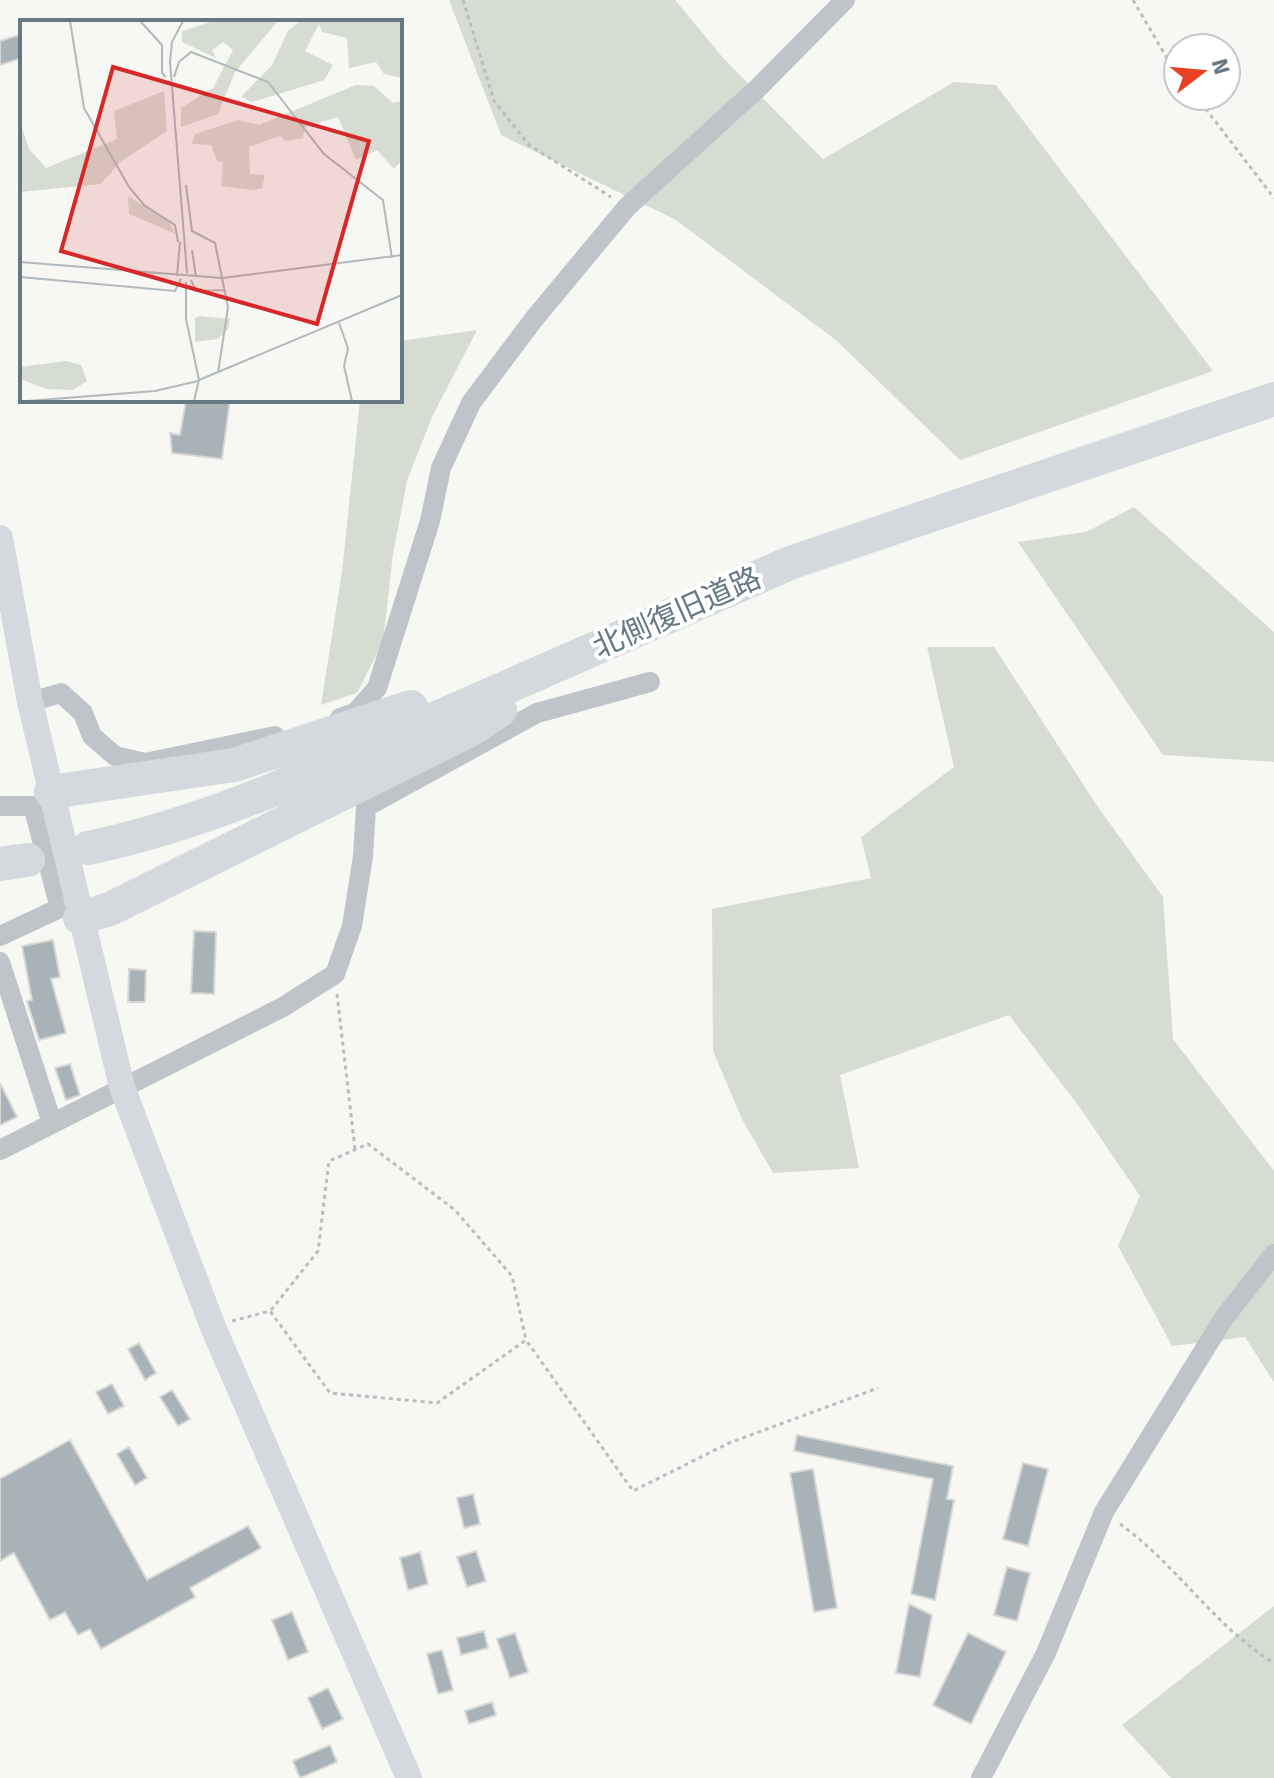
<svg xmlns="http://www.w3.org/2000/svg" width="1274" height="1778" font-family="Signika,'Noto Sans JP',sans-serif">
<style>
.green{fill:#d7dcd2}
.building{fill:#a8b2b7;stroke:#d8d8d6;stroke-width:2}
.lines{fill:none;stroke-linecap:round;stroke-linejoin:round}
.path{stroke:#b9bdbf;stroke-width:3;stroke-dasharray:4 4;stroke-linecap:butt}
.street{stroke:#bfc4c8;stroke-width:20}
.secondary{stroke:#d4d9dd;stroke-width:26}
.highway{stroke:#d4d9dd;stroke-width:34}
.labels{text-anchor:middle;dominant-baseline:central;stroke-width:8;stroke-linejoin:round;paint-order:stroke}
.street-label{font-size:30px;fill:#657985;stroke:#fff}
.inset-road{fill:none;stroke:#b0babd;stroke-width:2}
.view{fill:#d62828;fill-opacity:0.15;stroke:#d62828;stroke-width:4}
.inset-edge{fill:none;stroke:#657985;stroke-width:4}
</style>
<rect width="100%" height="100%" fill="#f7f7f3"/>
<!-- green -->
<path class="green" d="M449 0H675L724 59 823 159 954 82 996 85 1213 371 960 460 837 341 676 220 501 135Z
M477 330 432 417 407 481 393 554 383 642 357 693 321 705 342 572 360 400H400V341Z
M1134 507 1274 632V762L1163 755 1018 542 1086 532Z
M927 647H994L1098 807 1163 897 1173 1039 1274 1171V1382L1245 1337 1172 1346 1118 1246 1140 1196 1081 1109 1009 1015 840 1075 859 1168 773 1173 742 1119 713 1051 712 909 871 878 861 837 954 767Z
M1274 1606V1778H1171L1122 1725Z"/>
<!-- building -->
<path class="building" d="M22 34V58L0 65V41Z
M186 400H230L222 459 172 453 170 433 180 435Z
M194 931 216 932 214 994 191 993Z
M53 940 60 977 51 979 66 1033 39 1040 27 1001 32 1000 22 946Z
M129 969 146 970 145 1002H128Z
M70 1064 80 1095 66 1100 55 1068Z
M0 1083 17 1117 0 1125Z
M139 1343 156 1373 145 1380 128 1349Z
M112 1384 124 1406 108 1414 96 1392Z
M172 1390 190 1419 178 1426 160 1397Z
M797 1435 953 1466 947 1499 954 1500 935 1600 911 1594 933 1479 794 1451Z
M70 1440 147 1580 248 1526 261 1548 190 1588 195 1597 101 1649 90 1629 78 1635 65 1612 50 1620 14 1553 0 1561V1479Z
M129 1447 147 1478 135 1485 117 1454Z
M1023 1463 1048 1469 1028 1546 1003 1539Z
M813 1469 837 1608 814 1612 790 1473Z
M473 1494 480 1524 464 1528 457 1498Z
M476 1551 486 1581 467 1587 457 1557Z
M420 1552 428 1584 408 1590 400 1558Z
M1007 1567 1030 1573 1017 1621 994 1615Z
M909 1604 932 1615 920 1677 896 1673Z
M292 1612 308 1652 288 1660 272 1620Z
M484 1631 488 1648 461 1655 457 1638Z
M515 1633 528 1672 510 1678 497 1639Z
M968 1633 1006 1652 971 1724 933 1705Z
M442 1650 453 1690 438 1694 427 1654Z
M328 1688 343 1719 322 1729 308 1698Z
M492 1702 496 1715 469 1724 465 1711Z
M330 1745 337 1762 300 1778 293 1761Z"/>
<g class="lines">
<!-- path -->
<path class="path" d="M463 0 494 101 529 145 611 197
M1133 0 1178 77
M1196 96 1274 198
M337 994 355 1149
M271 1310 318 1251 329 1161 368 1144 455 1210 512 1276 526 1340
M232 1321 270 1311 330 1393 437 1403 526 1340 633 1491 729 1443 878 1388
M1120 1524C1176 1564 1215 1627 1274 1663"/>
<!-- street -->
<path class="street" d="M30 702 61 693 83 713 92 736 115 756 145 763 275 736
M340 718 355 713 377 688 430 521 441 468 471 403 534 319 627 207 758 88 845 0
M0 806H33L60 908 0 936
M0 962 52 1123
M0 1150 283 1007 335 974 352 926 363 856 366 807 537 713 650 682
M981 1778 1046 1653 1104 1512 1224 1318 1274 1254"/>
<!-- secondary -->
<path class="secondary" d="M0 538 30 702 122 1087 213 1327 409 1778"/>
<!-- highway -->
<path class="highway" d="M51 792 234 765 411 707
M88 848C151 835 210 815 270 791L790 563 1274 399
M0 864 28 860
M80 918 110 909 470 730 500 710"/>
</g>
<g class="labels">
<!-- street labels -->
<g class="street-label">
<text transform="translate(677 613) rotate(-24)">北側復旧道路</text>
</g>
</g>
<!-- overview -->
<g transform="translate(20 20)">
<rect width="382" height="382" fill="#f7f7f3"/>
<path d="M193 1H258L215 52 198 94 161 107V88L193 68 213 30 203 22 192 30 196 38 162 22V11ZM280 1H382V58L364 54 356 42 329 48 327 18 302 12 299 4 285 31 313 45 304 60 232 82 221 77 252 45 268 11ZM336 65 354 66 373 83 382 81V140L374 149 357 130 336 140 318 97 285 107 283 118 266 121 260 116 229 127 230 154 245 155 242 168 233 170 201 166 203 142 197 141 191 125 172 124 175 114 218 100 239 105ZM144 71 147 111 100 142 81 164 0 172V102L9 129 26 148 97 119 94 91ZM108 176 149 202 156 214 109 194ZM180 296 210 299 208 309 198 319 175 322V298ZM46 341 61 345 67 361 53 370 26 369 0 359V347Z" fill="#d7dcd2"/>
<path class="inset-road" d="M50 1 64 88 109 167 124 185 155 205 158 222M120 1 142 25V53L146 57M163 1 152 22 150 42 167 253M154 57 159 42 171 32 248 62 304 134 363 180 372 238M166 165 172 211 195 223 208 287 198 353M172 230 176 257M0 242 202 258 382 235M157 256 160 222M0 257 155 271 161 259M171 260 176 271 205 270M166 262V299L179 360M319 303 328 328 324 346 332 381M7 381 135 371 178 361M174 381 179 360 382 275"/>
<path class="view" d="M93 47 349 121 297 304 41 231Z"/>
<rect width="382" height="382" class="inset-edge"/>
</g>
<!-- north arrow -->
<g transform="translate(1202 72) rotate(74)"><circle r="38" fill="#ffffff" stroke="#c1c9ce" stroke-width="2"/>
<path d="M0-6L14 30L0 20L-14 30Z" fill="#e84123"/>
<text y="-12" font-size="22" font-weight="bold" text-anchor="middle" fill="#657985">N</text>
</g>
</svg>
